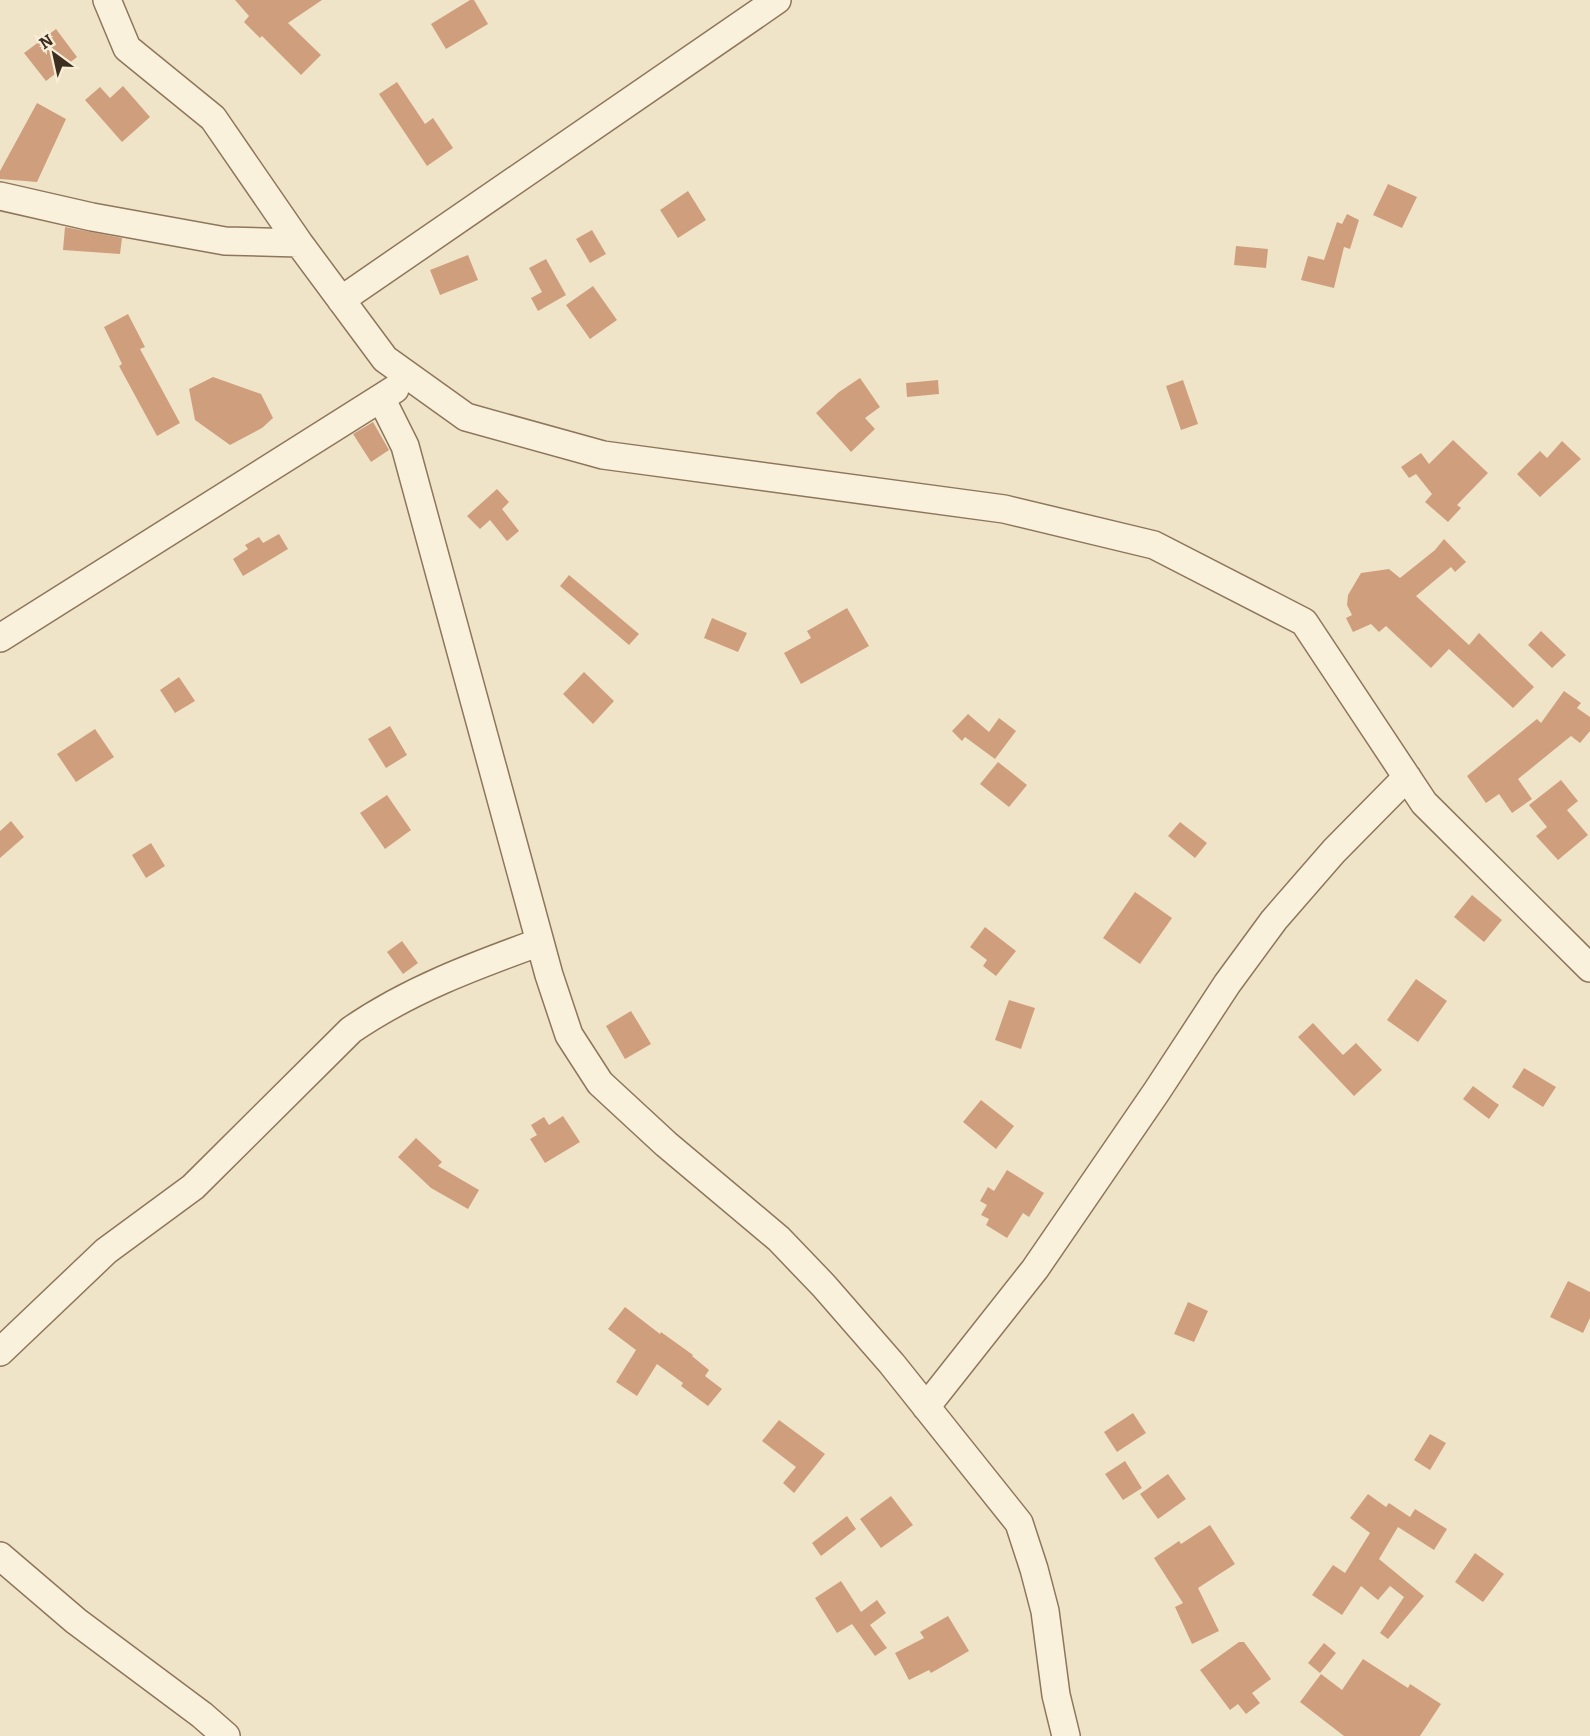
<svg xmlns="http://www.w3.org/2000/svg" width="1590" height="1736" font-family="Bitter,serif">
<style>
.building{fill:#cf9f7d}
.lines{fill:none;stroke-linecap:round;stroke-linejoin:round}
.minor-casing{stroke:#8d765c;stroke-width:30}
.minor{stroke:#faf1dc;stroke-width:27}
</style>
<rect width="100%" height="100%" fill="#f0e4c8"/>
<!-- building -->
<path class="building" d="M235 0H322L288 23 321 55 301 75 262 36 260 38 244 22 249 16Z
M470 0H474L488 24 446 49 431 24Z
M56 29 77 57 46 81 24 53Z
M397 82 425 124 433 118 453 148 427 166 379 94Z
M123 86 150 117 122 142 85 100 100 87 110 98Z
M37 103 66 119 37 182 0 179V171Z
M1388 184 1417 197 1402 228 1373 215Z
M688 191 706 220 678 238 660 210Z
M1347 214 1359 220 1350 249 1344 247 1334 288 1301 280 1308 256 1324 260 1337 222 1342 224Z
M65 227 122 238 120 254 63 250Z
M592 230 606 254 590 263 576 239Z
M1236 246 1268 249 1266 268 1234 265Z
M468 255 478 280 440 295 430 270Z
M546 259 566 295 538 311 531 298 542 292 529 268Z
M593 286 617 320 590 339 566 305Z
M128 314 145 347 140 349 180 423 157 436 119 366 122 364 104 327Z
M213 377 261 394 273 418 262 428 230 445 195 420 189 389Z
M860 378 880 407 865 418 875 429 851 452 816 413 839 392Z
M938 380 939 394 907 397 906 383Z
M1183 380 1198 424 1181 430 1166 386Z
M373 422 389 450 371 462 353 434Z
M1453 440 1488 473 1457 505 1461 508 1448 522 1425 502 1432 494 1416 474 1409 478 1401 467 1421 453 1429 464Z
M1562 441 1581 459 1540 497 1517 474 1540 451 1547 458Z
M497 489 509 502 502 509 519 531 507 541 490 520 480 529 467 516Z
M279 534 288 549 243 576 233 559 248 549 245 545 259 537 263 543Z
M1444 539 1466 562 1455 572 1451 567 1416 596 1469 645 1479 633 1534 687 1513 708 1449 649 1431 668 1386 626 1379 632 1371 624 1353 632 1346 618 1352 615 1347 605 1348 595 1361 573 1389 569 1400 578 1435 550Z
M569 575 639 634 629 645 560 586Z
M847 608 869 646 801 684 784 653 811 638 807 631Z
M712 618 747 633 738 652 704 638Z
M1541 631 1566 655 1552 668 1528 645Z
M584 672 614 701 593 724 563 694Z
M179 677 195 701 175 713 160 690Z
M1564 691 1581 703 1577 708 1590 717V731L1580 743 1571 736 1518 779 1532 799 1512 813 1499 794 1486 803 1467 776 1537 719 1541 723Z
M968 714 989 732 999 718 1016 731 995 759 965 737 962 741 952 731Z
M390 726 407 755 386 768 368 739Z
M95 729 114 757 76 782 57 754Z
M998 762 1027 785 1009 807 980 784Z
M1561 780 1578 801 1567 810 1588 835 1558 860 1536 836 1547 827 1529 805Z
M387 795 411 830 385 849 360 813Z
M11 821 24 837 0 858V831Z
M1180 822 1207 843 1195 858 1168 836Z
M151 843 165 866 146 878 132 855Z
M1135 892 1172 918 1140 964 1103 938Z
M1472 895 1502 920 1484 942 1454 917Z
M985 927 1016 951 996 976 983 966 987 960 970 947Z
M402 941 418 963 403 974 387 952Z
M1416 979 1447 1001 1418 1042 1387 1020Z
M1009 1000 1035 1008 1021 1049 995 1040Z
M631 1011 651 1044 625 1059 606 1026Z
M1313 1023 1343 1055 1356 1043 1382 1070 1354 1096 1298 1037Z
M1524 1068 1556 1087 1543 1107 1512 1087Z
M1473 1086 1499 1105 1489 1119 1463 1099Z
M981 1100 1014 1126 996 1149 963 1122Z
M563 1116 580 1142 545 1163 530 1139 537 1135 531 1125 544 1117 549 1125Z
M416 1138 442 1162 438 1166 479 1190 468 1209 431 1188 398 1157Z
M1007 1170 1044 1193 1029 1217 1023 1213 1007 1238 986 1225 989 1219 981 1215 987 1205 980 1201 988 1187 994 1191Z
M1568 1281 1590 1292V1318L1583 1333 1550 1317Z
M1188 1302 1208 1311 1194 1342 1174 1334Z
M625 1307 660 1334 661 1332 693 1355 692 1356 709 1370 705 1376 722 1389 708 1406 681 1386 683 1383 657 1364 637 1396 616 1382 636 1350 608 1329Z
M1133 1413 1146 1433 1117 1452 1104 1432Z
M779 1420 825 1454 794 1493 783 1483 796 1467 762 1441Z
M1430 1434 1446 1443 1430 1470 1414 1460Z
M1125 1461 1142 1488 1123 1500 1105 1474Z
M1168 1474 1186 1499 1158 1519 1140 1494Z
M1368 1494 1386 1507 1389 1503 1410 1517 1415 1509 1447 1529 1434 1550 1398 1527 1379 1559 1424 1596 1388 1639 1380 1633 1404 1597 1390 1586 1378 1600 1361 1586 1342 1615 1312 1595 1333 1565 1345 1573 1370 1533 1350 1518Z
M891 1496 913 1525 881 1548 860 1519Z
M847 1516 856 1529 821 1556 812 1543Z
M1210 1525 1235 1564 1198 1588 1219 1631 1192 1644 1175 1607 1183 1603 1154 1558 1179 1541 1181 1544Z
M1475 1553 1504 1574 1483 1602 1455 1582Z
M841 1581 861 1612 877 1600 886 1613 870 1625 887 1648 875 1656 852 1624 837 1633 815 1598Z
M948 1616 969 1651 931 1673 929 1670 909 1680 895 1653 924 1638 920 1632Z
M1239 1642H1244L1271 1679 1252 1693 1260 1703 1246 1714 1238 1704 1230 1710 1200 1670Z
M1324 1643 1336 1653 1320 1673 1308 1663Z
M1363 1659 1408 1688 1410 1684 1441 1704 1420 1736H1344L1300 1702 1321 1674 1342 1690Z"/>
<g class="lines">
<!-- minor casing -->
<g class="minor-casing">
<path id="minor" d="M107 0 127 48 213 118 299 243 385 359 466 417 603 455 1004 509 1154 545 1304 622 1424 803 1590 968
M0 196 92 217 225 241 299 243
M341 300 777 0
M381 398 405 446 549 975 569 1035 600 1083 666 1144 779 1239 824 1286 892 1364 1019 1523 1034 1569 1045 1611 1056 1695 1066 1736
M0 638 395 389
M0 1352 106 1251 193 1187 351 1030C409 990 474 966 540 942
M926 1407 1035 1269 1157 1091 1227 984 1274 920 1334 851 1407 777
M0 1556 76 1621 202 1715 226 1736"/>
</g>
<!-- minor -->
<use href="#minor" class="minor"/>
</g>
<!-- north arrow -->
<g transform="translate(54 54) rotate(327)" stroke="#f7eed8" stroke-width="4.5" paint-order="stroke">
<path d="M0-4.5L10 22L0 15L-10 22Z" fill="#3d2e20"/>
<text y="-9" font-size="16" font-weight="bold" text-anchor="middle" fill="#3d2e20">N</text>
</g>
</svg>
